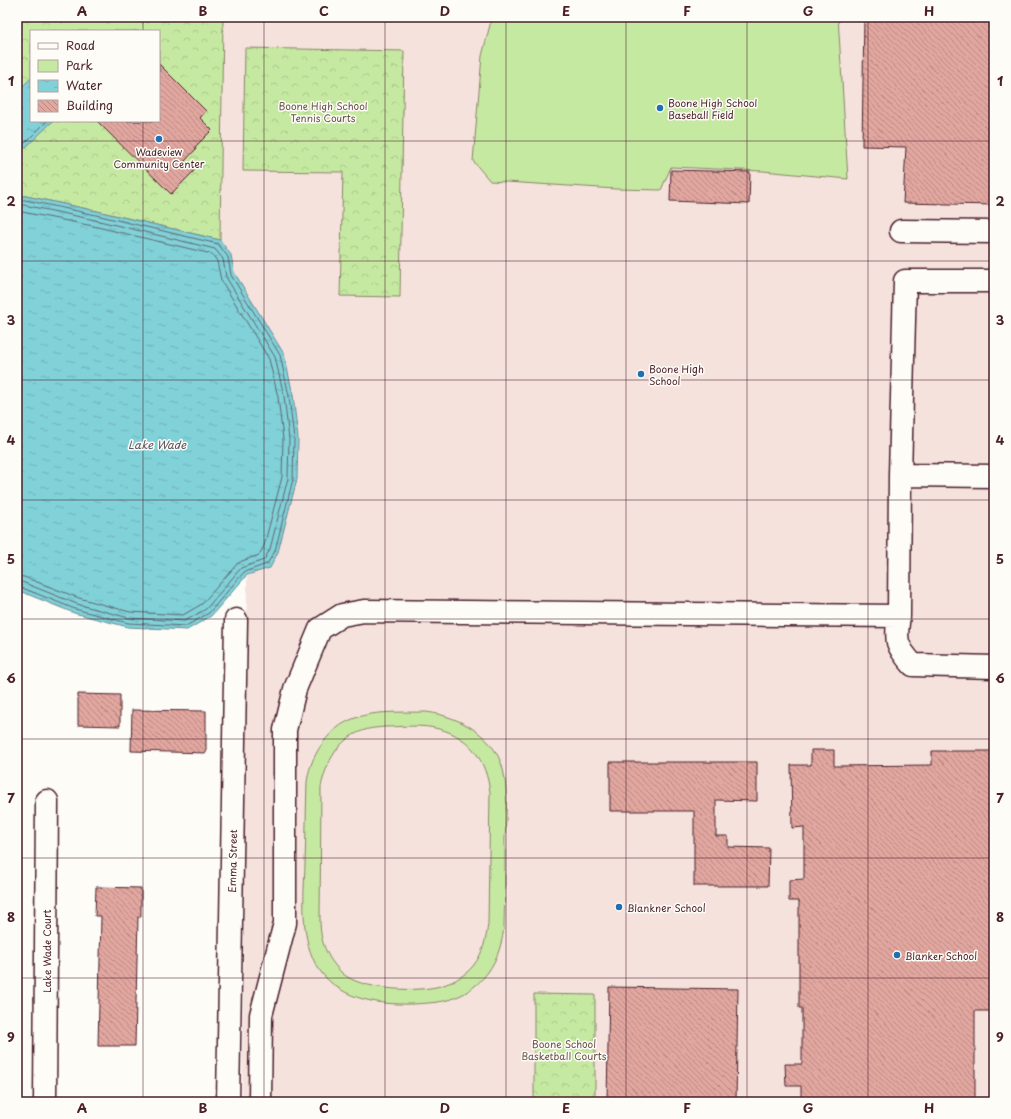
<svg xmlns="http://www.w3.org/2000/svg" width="1011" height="1119" font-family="'Playpen Sans',sans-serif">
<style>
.built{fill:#f5e2dd}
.green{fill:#c6e9a2;stroke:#888466;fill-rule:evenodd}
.forest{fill:url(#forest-crowns);stroke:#888466;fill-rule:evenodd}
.water{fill:url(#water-ripples);stroke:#6a8a93}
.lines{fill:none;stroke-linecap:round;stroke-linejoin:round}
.shore{stroke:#606670;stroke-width:1}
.building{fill:url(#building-back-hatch);stroke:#4a1f2b}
.minor-casing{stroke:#4a1f2b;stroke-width:25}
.minor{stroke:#fdfcf7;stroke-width:22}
.grid{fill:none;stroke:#4a1f2b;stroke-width:1;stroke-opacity:0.55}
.poi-dot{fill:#1f6fb2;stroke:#fdfcf7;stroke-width:1.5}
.labels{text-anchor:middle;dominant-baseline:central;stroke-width:3;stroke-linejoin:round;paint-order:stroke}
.poi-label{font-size:10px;fill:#4a1f2b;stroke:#fdfcf7;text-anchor:start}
.park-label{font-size:10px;fill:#695249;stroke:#fdfcf7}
.street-label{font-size:10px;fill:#4a1f2b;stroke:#fdfcf7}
.water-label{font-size:11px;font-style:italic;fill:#5a545f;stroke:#fdfcf7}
.neatline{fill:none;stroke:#4a1f2b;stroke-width:1.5}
.grid-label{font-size:13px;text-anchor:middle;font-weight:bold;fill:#4a1f2b}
</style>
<defs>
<pattern id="forest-crowns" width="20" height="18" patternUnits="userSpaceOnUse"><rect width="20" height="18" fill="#c6e9a2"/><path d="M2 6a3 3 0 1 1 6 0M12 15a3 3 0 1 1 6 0" fill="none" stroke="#acc78c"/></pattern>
<pattern id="water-ripples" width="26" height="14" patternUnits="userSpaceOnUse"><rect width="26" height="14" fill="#80d1d8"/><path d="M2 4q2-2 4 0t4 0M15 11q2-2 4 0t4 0" fill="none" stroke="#70b3ba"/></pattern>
<pattern id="building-back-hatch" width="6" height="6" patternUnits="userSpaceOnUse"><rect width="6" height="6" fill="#e1a79f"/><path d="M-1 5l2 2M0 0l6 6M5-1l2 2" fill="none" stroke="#b88782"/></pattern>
</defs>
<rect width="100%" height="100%" fill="#fdfcf7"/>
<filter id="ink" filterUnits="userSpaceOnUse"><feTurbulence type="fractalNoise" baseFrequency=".025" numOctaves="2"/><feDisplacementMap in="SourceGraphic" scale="8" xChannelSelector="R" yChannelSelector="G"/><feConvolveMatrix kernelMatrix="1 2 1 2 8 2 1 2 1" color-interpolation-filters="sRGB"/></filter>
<g filter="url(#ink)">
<!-- built -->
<path class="built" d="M223 17H994V1102H242L247 575 270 568 297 479 298 438 293 395 284 354 234 272 231 255 220 240Z"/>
<!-- green -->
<path class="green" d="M492 17H838L848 179 763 171 671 167 661 190 616 189 490 181 473 161 482 56Z
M426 712C460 716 498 737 504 774 508 795 506 817 505 838 505 867 505 897 504 927 501 953 491 976 468 991 452 1002 433 1003 413 1004 376 1005 335 999 315 963 300 933 304 897 305 864 306 837 306 810 307 782 309 766 315 753 325 740 351 707 388 713 426 712ZM384 727C401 727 422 724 439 729 471 737 486 761 490 792L488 924C486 939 483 954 473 966 464 977 450 984 436 987 412 992 361 990 342 973 326 957 320 941 320 919L321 787C326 763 338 739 362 731 369 728 376 728 384 727Z"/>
<!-- forest -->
<path class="forest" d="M17 17H223L220 240 97 211 26 196H17ZM31 31H159V121H31Z
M245 48 404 51 400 297 340 296 343 172 243 171Z
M534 994 595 995V1102H534Z"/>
<!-- water -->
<path class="water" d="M31 78V121H53L22 151 17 146V92Z
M17 196H26L97 211 220 240 231 255 234 272 284 354 293 395 298 438 297 479 278 552 270 568 247 575 211 616 187 630 128 627 74 613 17 590Z"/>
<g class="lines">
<!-- shore -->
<path class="shore" d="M17 143 24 144 47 121
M17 200H25L96 215 218 244 228 257 231 275 280 355 289 396 294 439 293 479 275 551 267 564 244 572 209 613 186 626 128 623 75 609 20 587H17
M17 205H24L95 220 215 249 223 259 226 277 275 357 284 396 289 439 288 478 270 549 264 560 241 568 206 609 185 621 129 618 77 604 22 582H17
M17 211 93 226 212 254 217 261 221 280 269 359 278 397 283 439 282 477 264 546 259 555 242 561 237 564 202 604 183 615 130 612 79 598 24 577 17 576"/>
</g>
<!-- building -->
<path class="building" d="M864 17H948V19L994 20V205L903 203 906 147 862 146Z
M159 64 206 111 200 118 212 130 195 147 196 149 185 161 194 171 171 194 97 121H159Z
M671 170 750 172 749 204 670 201Z
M78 694 120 695V726L78 725Z
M132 710 206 711V753L131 751Z
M811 750H834V766L932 765V751H994V1011H975V1102H801V1086H786L785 1064H802V1008H799V901H789V880L804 879V827L792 828 791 765H811Z
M610 762H757V801L716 800V836H728V847L769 848 768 886H694V811H610Z
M96 887 141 888V917H138L135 1046H98L101 916H95Z
M609 987 738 989 736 1102H607Z"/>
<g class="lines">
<!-- minor casing -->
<g class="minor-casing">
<path id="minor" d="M901 231 994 232
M994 281H905L900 475 899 616C895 641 896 646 913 665L994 667
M900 475 994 476
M45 1102 47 801
M228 1102 236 620
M260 1102 261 1015 285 923V730L295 689 320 629 342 615 364 611 899 616"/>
</g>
<!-- minor -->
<use href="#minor" class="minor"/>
</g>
</g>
<!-- grid -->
<path class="grid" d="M143 17V31M264 17V1102M385 17V1102M506 17V1102M626 17V1102M747 17V1102M868 17V1102M143 121V1102M17 141H994M17 261H994M17 380H994M17 500H994M17 619H994M17 739H994M17 858H994M17 978H994"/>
<!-- markers -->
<g class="poi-dot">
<circle cx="660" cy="108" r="4"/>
<circle cx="159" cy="139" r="4"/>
<circle cx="641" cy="374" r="4"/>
<circle cx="619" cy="907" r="4"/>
<circle cx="897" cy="955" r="4"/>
</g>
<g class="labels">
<!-- poi labels -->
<g class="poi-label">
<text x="668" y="102">Boone High School<tspan x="668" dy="12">Baseball Field</tspan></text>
<text x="159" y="151" text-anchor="middle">Wadeview<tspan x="159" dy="12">Community Center</tspan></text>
<text x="649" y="368">Boone High<tspan x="649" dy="12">School</tspan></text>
<text x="627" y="907">Blankner School</text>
<text x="905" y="955">Blanker School</text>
</g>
<!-- park labels -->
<g class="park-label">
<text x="323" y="105">Boone High School<tspan x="323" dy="12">Tennis Courts</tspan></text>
<text x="564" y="1043">Boone School<tspan x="564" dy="12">Basketball Courts</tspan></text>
</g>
<!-- street labels -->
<g class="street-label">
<text transform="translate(232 861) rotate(-89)">Emma Street</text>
<text transform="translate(46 951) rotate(-90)">Lake Wade Court</text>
</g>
<!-- water labels -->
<g class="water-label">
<text x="157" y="444">Lake Wade</text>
</g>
</g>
<!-- margin -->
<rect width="1011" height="1119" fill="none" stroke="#fdfcf7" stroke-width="44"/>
<!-- legend -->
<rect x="30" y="30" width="130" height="92" fill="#fdfcf7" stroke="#b5a4a5"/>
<rect x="38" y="43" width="20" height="6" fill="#fdfcf7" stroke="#b5a4a5"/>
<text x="66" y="50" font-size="12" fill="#4a1f2b">Road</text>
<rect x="38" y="60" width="20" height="12" fill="#c6e9a2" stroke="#b5a4a5"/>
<text x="66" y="70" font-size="12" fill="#4a1f2b">Park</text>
<rect x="38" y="80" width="20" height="12" fill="url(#water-ripples)" stroke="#b5a4a5"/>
<text x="66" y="90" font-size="12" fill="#4a1f2b">Water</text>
<rect x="38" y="100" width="20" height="12" fill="url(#building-back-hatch)" stroke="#b5a4a5"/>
<text x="66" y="110" font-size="12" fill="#4a1f2b">Building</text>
<rect x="22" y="22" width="967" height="1075" class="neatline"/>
<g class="grid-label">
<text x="82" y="16">A</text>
<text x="203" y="16">B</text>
<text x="324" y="16">C</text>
<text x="445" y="16">D</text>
<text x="566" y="16">E</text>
<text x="687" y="16">F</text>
<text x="808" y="16">G</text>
<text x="929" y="16">H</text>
<text x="11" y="86">1</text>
<text x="1000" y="86">1</text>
<text x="11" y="206">2</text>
<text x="1000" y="206">2</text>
<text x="11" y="325">3</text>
<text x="1000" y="325">3</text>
<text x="11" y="445">4</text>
<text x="1000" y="445">4</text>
<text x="11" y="564">5</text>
<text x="1000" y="564">5</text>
<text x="11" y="683">6</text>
<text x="1000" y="683">6</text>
<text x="11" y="803">7</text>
<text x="1000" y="803">7</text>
<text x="11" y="922">8</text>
<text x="1000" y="922">8</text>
<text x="11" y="1042">9</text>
<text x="1000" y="1042">9</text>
<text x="82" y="1113">A</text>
<text x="203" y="1113">B</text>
<text x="324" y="1113">C</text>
<text x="445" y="1113">D</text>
<text x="566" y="1113">E</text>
<text x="687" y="1113">F</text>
<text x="808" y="1113">G</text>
<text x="929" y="1113">H</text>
</g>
</svg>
